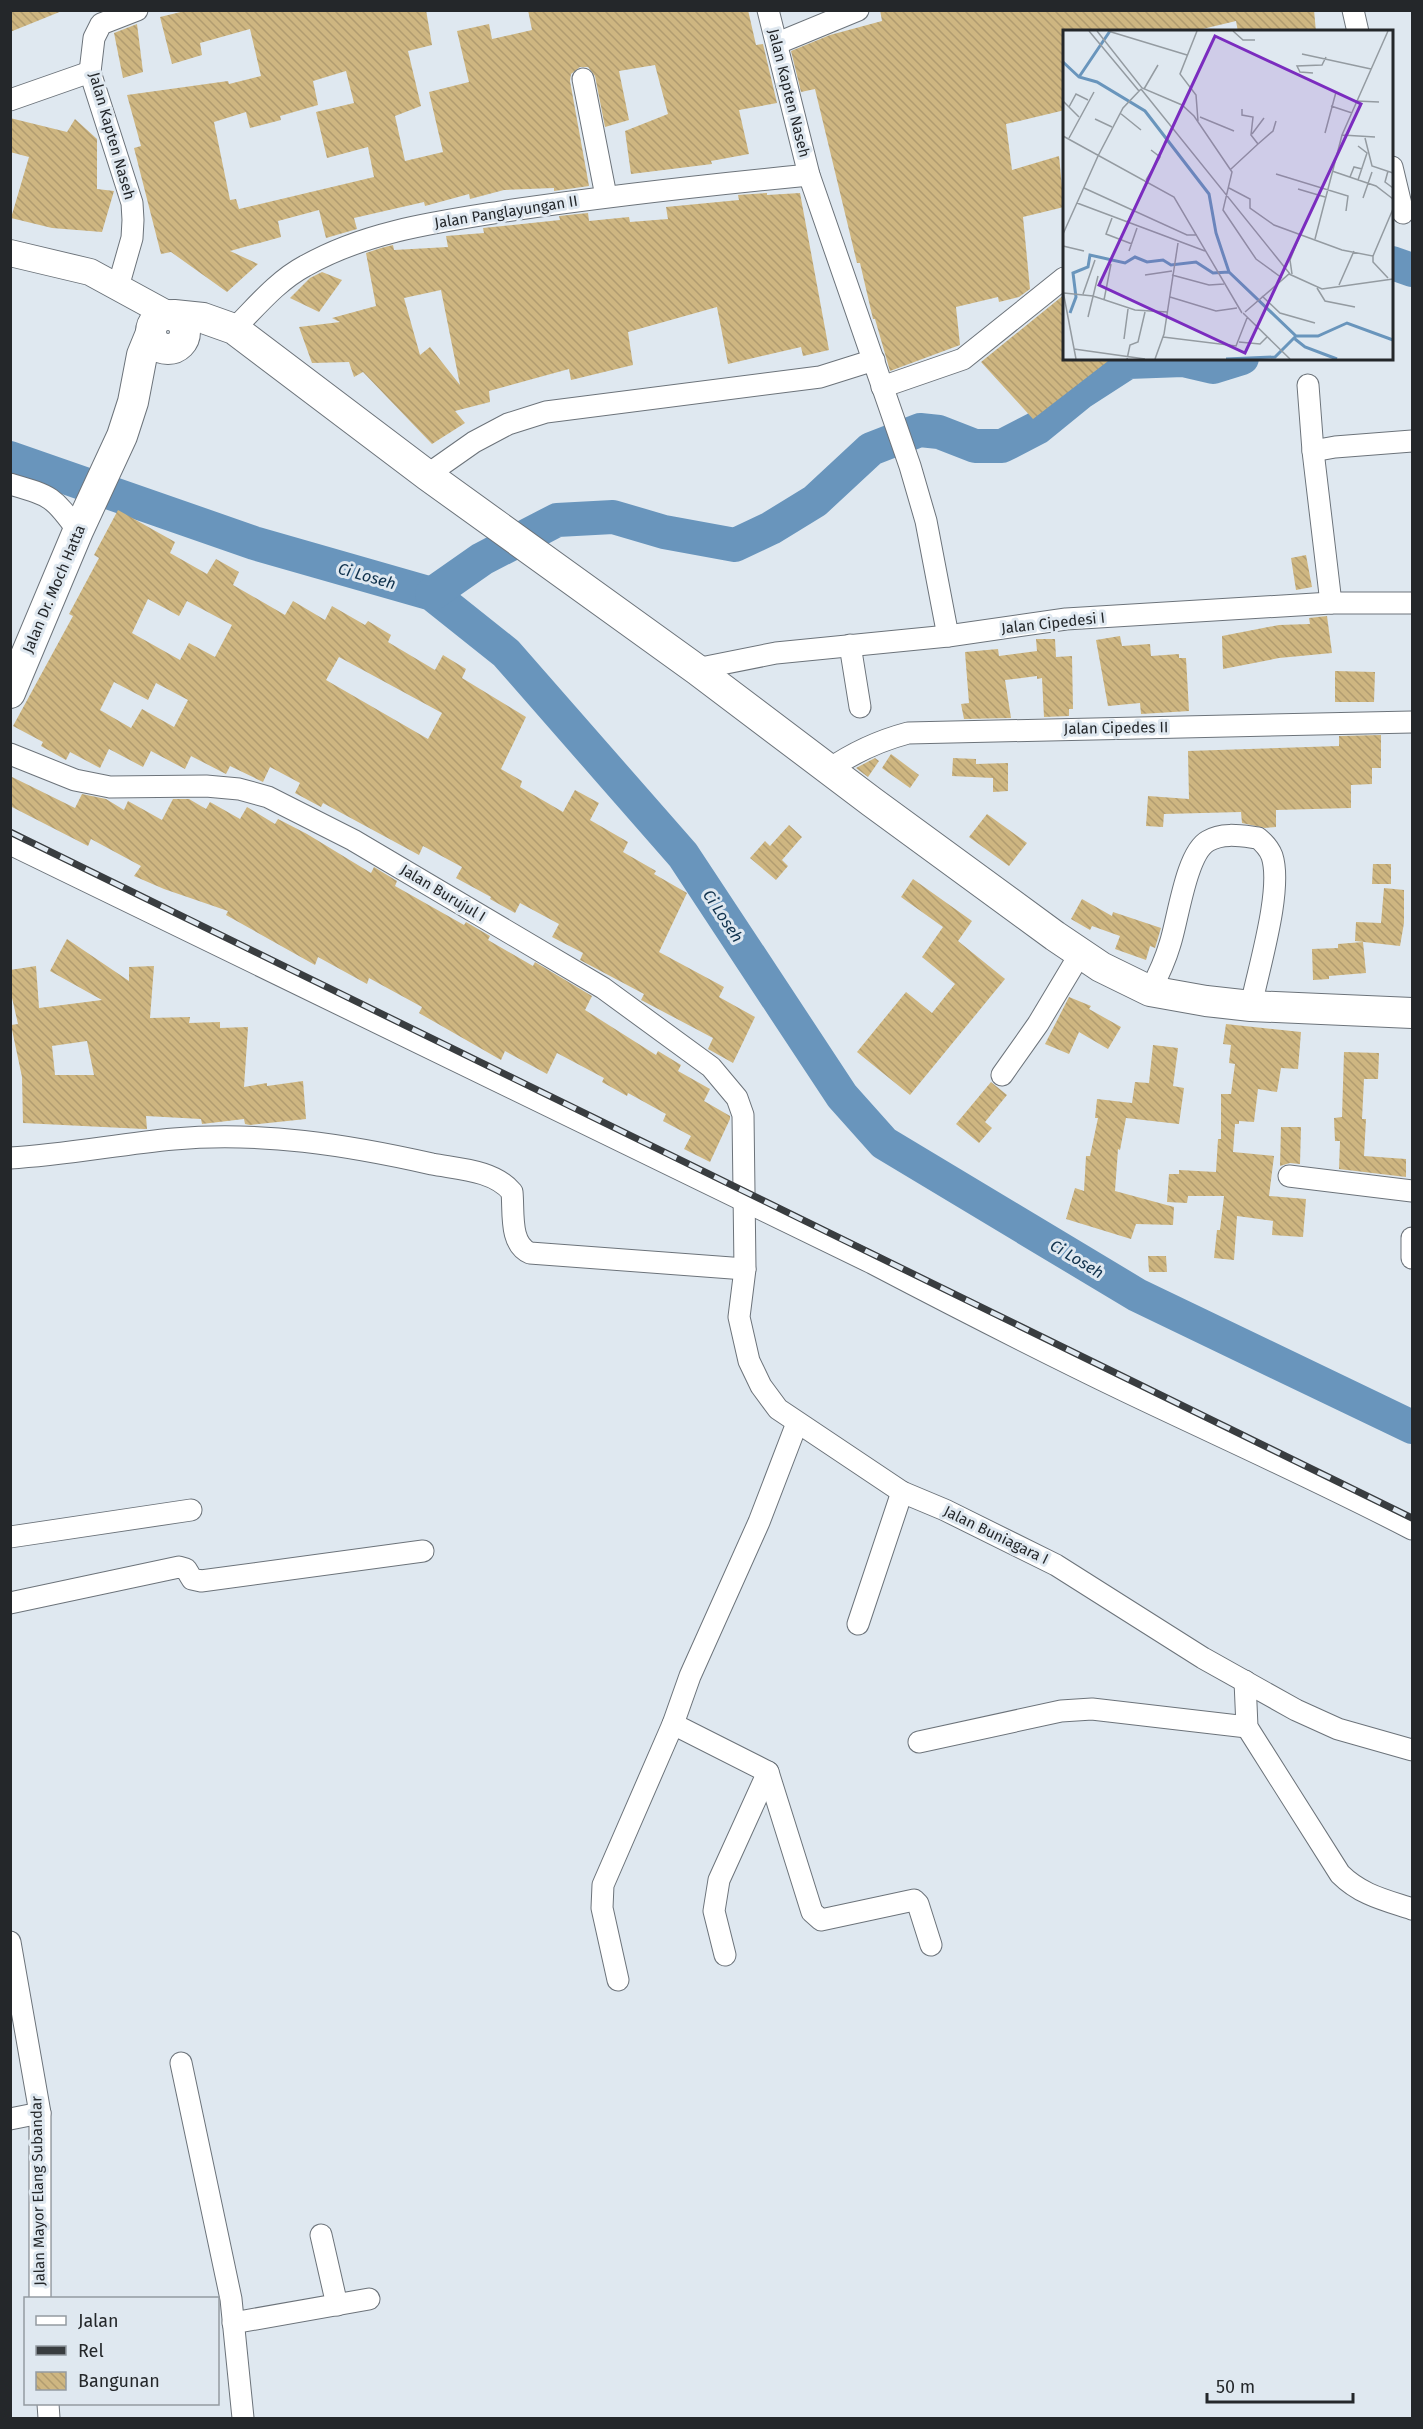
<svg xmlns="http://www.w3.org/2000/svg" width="1423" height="2429" font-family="'Fira Sans',sans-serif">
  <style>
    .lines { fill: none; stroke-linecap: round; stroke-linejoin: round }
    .river { stroke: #6995bc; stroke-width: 34 }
    .building { fill: url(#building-back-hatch); fill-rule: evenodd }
    .minor-casing { stroke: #6c737a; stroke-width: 23 }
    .major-casing { stroke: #6c737a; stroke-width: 28 }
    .highway-casing { stroke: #6c737a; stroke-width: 32 }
    .minor { stroke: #fff; stroke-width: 21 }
    .major { stroke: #fff; stroke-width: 26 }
    .highway { stroke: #fff; stroke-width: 30 }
    .rail-casing { stroke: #393d40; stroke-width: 7 }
    .rail { stroke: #dfe8f0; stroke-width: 4.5; stroke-dasharray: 14; stroke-linecap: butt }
    .labels { text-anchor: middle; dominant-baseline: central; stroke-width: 6; stroke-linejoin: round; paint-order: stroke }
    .street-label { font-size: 15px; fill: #24272a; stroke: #dfe8f0 }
    .water-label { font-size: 16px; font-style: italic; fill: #0f314c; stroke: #dfe8f0 }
    .inset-river { fill: none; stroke: #6995bc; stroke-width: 3 }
    .inset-road { fill: none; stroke: #949ba1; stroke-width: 1.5 }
    .view { fill: #7b2cbf; fill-opacity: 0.15; stroke: #7b2cbf; stroke-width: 3 }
    .inset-edge { fill: none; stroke: #24272a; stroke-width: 3 }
  </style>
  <defs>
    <pattern id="building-back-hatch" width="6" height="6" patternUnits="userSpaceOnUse" patternTransform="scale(1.5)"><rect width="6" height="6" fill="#ceb681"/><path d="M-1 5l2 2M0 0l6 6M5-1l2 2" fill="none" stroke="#b19c70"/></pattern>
  </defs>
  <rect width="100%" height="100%" fill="#dfe8f0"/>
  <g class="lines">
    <g class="river">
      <polyline points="1392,263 1412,270"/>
      <polyline points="10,458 254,543 432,594 506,653 683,855 842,1096 884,1143 1137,1295 1412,1427"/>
      <polyline points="432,594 482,559 557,520 613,517 664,532 735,545 771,528 815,501 871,449 920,430 939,432 975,446 1002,446 1037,428 1080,393 1128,362 1183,360 1213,367 1242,358"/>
    </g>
  </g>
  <g class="building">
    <polygon points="10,10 62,10 62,11 10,32"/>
    <path d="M189,10H426L432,45L408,51L421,106L395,116L405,161L443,152L429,92L469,82L457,31L489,24L492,39L532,30L528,10H748L756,45L763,44L777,103L739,110L749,154L711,161L712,164L631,174L625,131L668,114L655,65L619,71L629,120L605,127L595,76L588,67H580L571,74L570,81L589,186L554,191V188L504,190L470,199L469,194L425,206L424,202L354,218L357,229L326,238L319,210L278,221L281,237L230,251L258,264L227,292L171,252L161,254L134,148L141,146L127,95L228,81L229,84L261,76L250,29L200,43L202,55L172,64L160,17ZM346,71L354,103L316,112L327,158L368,147L374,177L239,209L236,199L230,200L214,122L246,112L250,128L281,120L280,116L318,105L313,81Z"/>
    <polygon points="880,10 1314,10 1316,32 1238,32 1236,21 1190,32 1065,32 1065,110 1006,124 1012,170 1059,156 1064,207 1023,217 1030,289 1019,297 999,302 998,297 956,307 960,345 890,371 875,319 873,319 860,263 857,263 815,89 801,92 791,51 830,35 882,21"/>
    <polygon points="137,24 143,72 123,78 114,33"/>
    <polygon points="10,118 67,132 75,119 97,139 97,189 114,191 102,232 52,228 11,218 29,157 10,152"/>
    <path d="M767,193V195L800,193L829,350L803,356L801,347L728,364L717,307L628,332L633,365L571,380L569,369L489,391L490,402L455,411L465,423L432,444L363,372L354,377L349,362L312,363L299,327L340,322L332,318L376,306L366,253L381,248L393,245L394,250L448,247L446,236L484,233L483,228L560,220L559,216L588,213L589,221L629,217L630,222L668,219L666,207L739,200L738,195ZM441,290L460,385L430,347L420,355L404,298Z"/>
    <polygon points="322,272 342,280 319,312 290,298 310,278"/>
    <polygon points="1065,294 1065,358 1112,358 1033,419 981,362"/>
    <path d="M118,510L175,542L170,553L207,574L216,559L239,572L233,585L285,615L293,601L325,620L332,606L365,625L368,621L391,635L388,642L435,670L443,655L466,669L462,678L526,717L501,769L522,781L520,787L563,812L575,790L599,803L590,820L628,842L623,852L656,871L654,874L687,893L659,952L724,987L719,997L755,1017L733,1063L708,1049L713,1038L643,1001L641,1000L644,994L580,960L583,953L552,937L559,924L520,903L515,913L490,899L491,897L456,878L462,867L423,846L419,855L323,803L321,807L295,793L300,783L270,767L263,782L230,766L226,774L191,756L185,769L151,751L143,767L109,749L100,768L70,752L66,760L41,746L43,742L13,726L73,616L69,614L99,558L94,555ZM148,599L179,616L187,601L232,625L215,657L189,643L180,660L132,633ZM339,657L442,713L428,739L326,680ZM114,682L148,700L156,683L188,700L174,727L142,709L131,728L100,710Z"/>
    <polygon points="1306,555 1312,587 1296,590 1291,558"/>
    <polygon points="1327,616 1332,653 1279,658 1223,669 1222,636 1279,625 1310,624 1309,618"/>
    <polygon points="1120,636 1122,646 1150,644 1151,656 1179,654 1179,658 1186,658 1189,711 1141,714 1140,703 1108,706 1096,640"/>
    <polygon points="1036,639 1055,639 1056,657 1072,656 1073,709 1069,709 1069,716 1044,717 1042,678 1037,679 1037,676 1005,680 1011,718 964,719 961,704 969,703 965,652 998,649 999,656 1037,651"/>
    <polygon points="1335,671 1375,672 1374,702 1335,702"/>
    <polygon points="1381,735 1381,768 1372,768 1372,784 1351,785 1351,808 1276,810 1276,827 1265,828 1242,823 1241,812 1164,814 1163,827 1146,826 1148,796 1189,799 1188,751 1339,746 1339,736"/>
    <polygon points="891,754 919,775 910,788 882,768"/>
    <polygon points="875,758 879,761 868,777 856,768"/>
    <polygon points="953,758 976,759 976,764 1008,763 1008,791 993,792 993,778 952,776"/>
    <polygon points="10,776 75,808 82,794 106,799 124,810 128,801 162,820 173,799 189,799 206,809 210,802 240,819 247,807 275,824 278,819 307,834 371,873 374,867 397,881 395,886 464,925 466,922 490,936 488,940 533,966 535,962 592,996 585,1010 656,1055 658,1051 681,1065 678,1071 710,1089 704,1101 730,1116 730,1119 710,1162 684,1149 691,1136 663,1121 666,1114 628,1093 627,1096 602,1082 604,1078 557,1053 547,1074 505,1051 501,1060 419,1013 422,1007 369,978 367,984 318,957 315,965 226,915 228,911 164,889 134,876 141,866 91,839 88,846 10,806"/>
    <polygon points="987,814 1027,843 1009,866 969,837"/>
    <polygon points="789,825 802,837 782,860 788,866 776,880 750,858 765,841 770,846"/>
    <polygon points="1373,864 1391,864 1391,884 1372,884"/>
    <polygon points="913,879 972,921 958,941 1005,979 910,1095 857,1052 906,992 932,1013 955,984 922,957 943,927 901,897"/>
    <polygon points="1384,888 1404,890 1404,923 1400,946 1355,941 1356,922 1381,923"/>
    <polygon points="1082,899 1112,916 1113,912 1161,928 1155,948 1150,946 1146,960 1115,949 1120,936 1092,926 1090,930 1071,919"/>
    <path d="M67,939L129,981V967L154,966L150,1018L190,1017L189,1023L220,1022V1028L248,1027L244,1087L267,1083V1086L303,1081L306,1119L250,1125L245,1124L244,1119L202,1124L201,1119L146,1116L147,1129H144L23,1123L22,1077L11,1025L18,1024L10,989V970L36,966L39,1008L102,1000L50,971ZM87,1041L94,1075H55L52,1046Z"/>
    <polygon points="1363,942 1366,973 1329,976 1329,979 1313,980 1312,949 1338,948 1338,944"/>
    <polygon points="1069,997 1091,1006 1089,1009 1121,1027 1108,1049 1079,1032 1069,1054 1045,1044"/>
    <polygon points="1226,1024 1301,1032 1298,1069 1281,1068 1277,1092 1258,1089 1254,1122 1239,1121 1239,1124 1235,1124 1233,1152 1274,1156 1269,1196 1306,1199 1303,1237 1272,1235 1273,1221 1237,1216 1234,1260 1214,1258 1217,1230 1220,1230 1224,1196 1188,1196 1187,1203 1167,1202 1169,1174 1179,1174 1179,1170 1216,1172 1218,1139 1221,1139 1221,1094 1231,1094 1235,1064 1229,1063 1231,1045 1223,1044"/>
    <polygon points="1153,1045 1178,1048 1173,1086 1184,1088 1179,1124 1126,1118 1120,1150 1118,1149 1115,1191 1174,1207 1173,1225 1136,1224 1131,1239 1066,1219 1075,1188 1084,1191 1086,1156 1090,1156 1098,1118 1095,1118 1097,1099 1132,1103 1135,1082 1149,1083"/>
    <polygon points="1344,1052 1379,1053 1378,1079 1364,1079 1362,1119 1366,1119 1364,1156 1406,1159 1406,1177 1339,1169 1340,1141 1335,1141 1334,1118 1342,1117"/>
    <polygon points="991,1082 1007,1095 985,1122 992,1128 979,1143 956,1124"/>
    <polygon points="1281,1127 1301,1127 1300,1164 1290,1163 1280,1166"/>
    <polygon points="1148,1256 1166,1256 1167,1272 1149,1272"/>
  </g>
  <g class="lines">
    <defs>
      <g id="minor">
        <polyline points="768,10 809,175 910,466 926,521 948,636"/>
        <polyline points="1353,10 1358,32"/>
        <polyline points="778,43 858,10"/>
        <polyline points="583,79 606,196"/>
        <polyline points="10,100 90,72"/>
        <polyline points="1392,167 1403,213"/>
        <polyline points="118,287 132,238 133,220 132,203 90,72 94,38 101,24 137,10"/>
        <path d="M234,329C256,307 277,281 305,266C367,231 437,222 506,211C607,196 707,185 809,175"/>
        <polyline points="1308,385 1313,451 1331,603"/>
        <polyline points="882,387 963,359 1064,278"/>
        <polyline points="1313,451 1335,447 1412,441"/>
        <polyline points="427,475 474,442 508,424 546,412 820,377 874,360"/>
        <path d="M10,484C51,496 53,496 78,531"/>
        <polyline points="850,645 860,707"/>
        <polyline points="696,669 776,653 948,636 1066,619 1331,603 1412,603"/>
        <polyline points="10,754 75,780 110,787 206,786 239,789 268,797 353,840 603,988 711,1067 737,1098 743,1115 745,1269 739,1317 749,1361 761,1386 778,1409 902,1492 945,1510 1056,1565 1203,1658 1296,1710 1338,1729 1412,1750"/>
        <path d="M828,770C854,752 878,741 908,733L1412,722"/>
        <path d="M10,844L872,1263C956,1307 1040,1350 1125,1391C1221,1437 1318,1480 1412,1529"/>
        <path d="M1150,991C1158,976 1165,961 1170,944C1178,920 1186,853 1208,841C1223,832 1242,836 1258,838C1264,843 1269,848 1272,856C1283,890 1258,970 1251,1006"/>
        <polyline points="1002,1075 1038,1024 1080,954"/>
        <path d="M10,1158C65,1155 119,1144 174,1139C260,1131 348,1145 432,1164C458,1169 494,1170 512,1192C514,1212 509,1244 530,1253L745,1269"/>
        <polyline points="1289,1176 1412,1191"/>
        <polyline points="1412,1238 1412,1258"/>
        <polyline points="797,1423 759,1522 690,1676 673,1724 768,1772 812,1912 821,1920 914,1900 918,1904 931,1945"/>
        <polyline points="10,1537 191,1510"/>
        <polyline points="10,1603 179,1567 186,1569 192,1579 201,1581 423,1551"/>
        <polyline points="858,1624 902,1492"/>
        <path d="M1245,1681L1247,1727L1340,1874C1361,1895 1385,1900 1412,1909"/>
        <polyline points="919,1742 1061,1711 1092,1709 1247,1727"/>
        <polyline points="10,1942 40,2113 40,2298"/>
        <polyline points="725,1955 714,1911 719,1880 768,1772"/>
        <polyline points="618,1980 602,1908 603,1885 673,1724"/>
        <polyline points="181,2063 231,2299 243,2418"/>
        <polyline points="10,2119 40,2113"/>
        <polyline points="321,2235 337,2305"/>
        <polyline points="233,2323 369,2299"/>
        <polyline points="48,2404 49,2418"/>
      </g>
      <polyline id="major" points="10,253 90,272 167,314"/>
      <g id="highway">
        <circle cx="168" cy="332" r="17"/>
        <polyline points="174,315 203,318 234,329 427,475 696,669 872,802 1055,936 1101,967 1150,991 1206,1001 1251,1006 1412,1013"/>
        <polyline points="10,693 78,531 122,436 133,402 142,355 151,333"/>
      </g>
    </defs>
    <use href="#minor" class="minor-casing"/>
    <use href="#major" class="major-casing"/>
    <use href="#highway" class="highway-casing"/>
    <use href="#minor" class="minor"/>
    <use href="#major" class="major"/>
    <use href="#highway" class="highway"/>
    <defs>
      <polyline id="rail" points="10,832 1412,1518"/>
    </defs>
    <use href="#rail" class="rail-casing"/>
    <use href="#rail" class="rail"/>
  </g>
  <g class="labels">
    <g class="street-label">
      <text transform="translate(789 93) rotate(76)">Jalan Kapten Naseh</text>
      <text transform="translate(112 136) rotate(74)">Jalan Kapten Naseh</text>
      <text transform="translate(506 212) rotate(-9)">Jalan Panglayungan II</text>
      <text transform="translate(54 589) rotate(-67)">Jalan Dr. Moch Hatta</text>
      <text transform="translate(1053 623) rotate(-6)">Jalan Cipedesi I</text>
      <text transform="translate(1116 728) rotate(-1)">Jalan Cipedes II</text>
      <text transform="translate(443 893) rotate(31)">Jalan Burujul I</text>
      <text transform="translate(996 1535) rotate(26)">Jalan Buniagara I</text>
      <text transform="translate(38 2191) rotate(-91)">Jalan Mayor Elang Subandar</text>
    </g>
    <g class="water-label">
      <text transform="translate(367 576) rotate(16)">Ci Loseh</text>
      <text transform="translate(723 916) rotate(57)">Ci Loseh</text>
      <text transform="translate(1077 1259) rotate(31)">Ci Loseh</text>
    </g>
  </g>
  <g transform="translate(1063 30)">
    <rect width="330" height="330" fill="#dfe8f0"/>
    <path class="inset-river" d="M0,32L16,47L34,52L82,81L146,164L153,203L166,242L233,306H255L284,293L330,310M16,47L47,1M7,283L13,267L10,243L25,237L27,225L62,233L72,227L84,232L100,230L108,235L133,232L150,243L166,242M232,309L242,317L274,329M163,329L212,327L233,306"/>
    <path class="inset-road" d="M26,1L76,61M34,1L79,58L119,75L131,86L169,142L160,180L193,229L219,248M45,1L124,25M134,1L117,44L133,65L135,91M170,1L180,10H192M239,24L308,39M250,43L237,42L234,36L259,35L263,27M78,59L227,244M81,59L95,35M0,71L16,87M293,71L316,72M268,76L289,83M6,77L13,64L25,70M57,83L78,100M137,87L171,101M32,89L49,97M262,103L273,62M189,104L201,88M279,105L312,107M0,106L111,167L179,283M6,108L31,62M302,108L309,136L330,143M195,114L210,101L213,91M295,116L304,123L295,150M35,126L60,78L78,59M168,139L195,114L188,105L190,87L179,85V79M269,141L313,156L330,169M325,141L322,152L330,158M213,144L285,166L283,181M287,147L291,137L299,139M83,150L97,127L88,120M21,158L124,205H134M166,158L187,169V178L211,195L279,220L310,226V232L325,248M235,159L262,167M300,168L309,142M14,173L142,221M49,188L43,204L69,214M64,193L84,153M0,204L35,126M252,209L279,105L325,1M0,216L21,221M66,221L74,198M310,226L330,179M229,244L227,230L237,205M82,245L109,241M109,245L146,255L161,254M276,255L291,221M254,258L262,271L292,277M0,261L13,329M1,263L30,266L72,280L104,282M20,264L32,230M199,266L217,283L252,293M107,267L153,281L174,278M41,270L48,234M182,282L226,244L259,259L330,249M180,283L227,329M25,287L35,246M100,307L173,316L184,288M61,309L65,279M176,312L197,314L204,307M11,319L82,329M64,329L67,315L75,312L82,282M92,329L101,304L115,213"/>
    <path class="view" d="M152,6L298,74L182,323L36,255Z"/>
    <rect width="330" height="330" class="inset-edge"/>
  </g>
  <rect width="1423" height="2429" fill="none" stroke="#24272a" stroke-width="24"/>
  <rect x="24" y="2297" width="195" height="108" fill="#dfe8f0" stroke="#949ba1" stroke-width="1.5"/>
  <rect x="36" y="2316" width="30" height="9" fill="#ffffff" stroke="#949ba1" stroke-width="1.5"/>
  <text x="78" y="2327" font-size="18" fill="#24272a">Jalan</text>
  <rect x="36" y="2346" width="30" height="9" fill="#393d40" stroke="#949ba1" stroke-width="1.5"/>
  <text x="78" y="2357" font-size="18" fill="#24272a">Rel</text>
  <rect x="36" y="2372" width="30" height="18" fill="url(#building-back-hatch)" stroke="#949ba1" stroke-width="1.5"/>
  <text x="78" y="2387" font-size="18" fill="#24272a">Bangunan</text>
  <path d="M1207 2393v9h146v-9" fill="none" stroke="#24272a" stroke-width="3"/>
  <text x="1216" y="2393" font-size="18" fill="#24272a" stroke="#dfe8f0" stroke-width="4.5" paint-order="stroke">50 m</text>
</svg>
